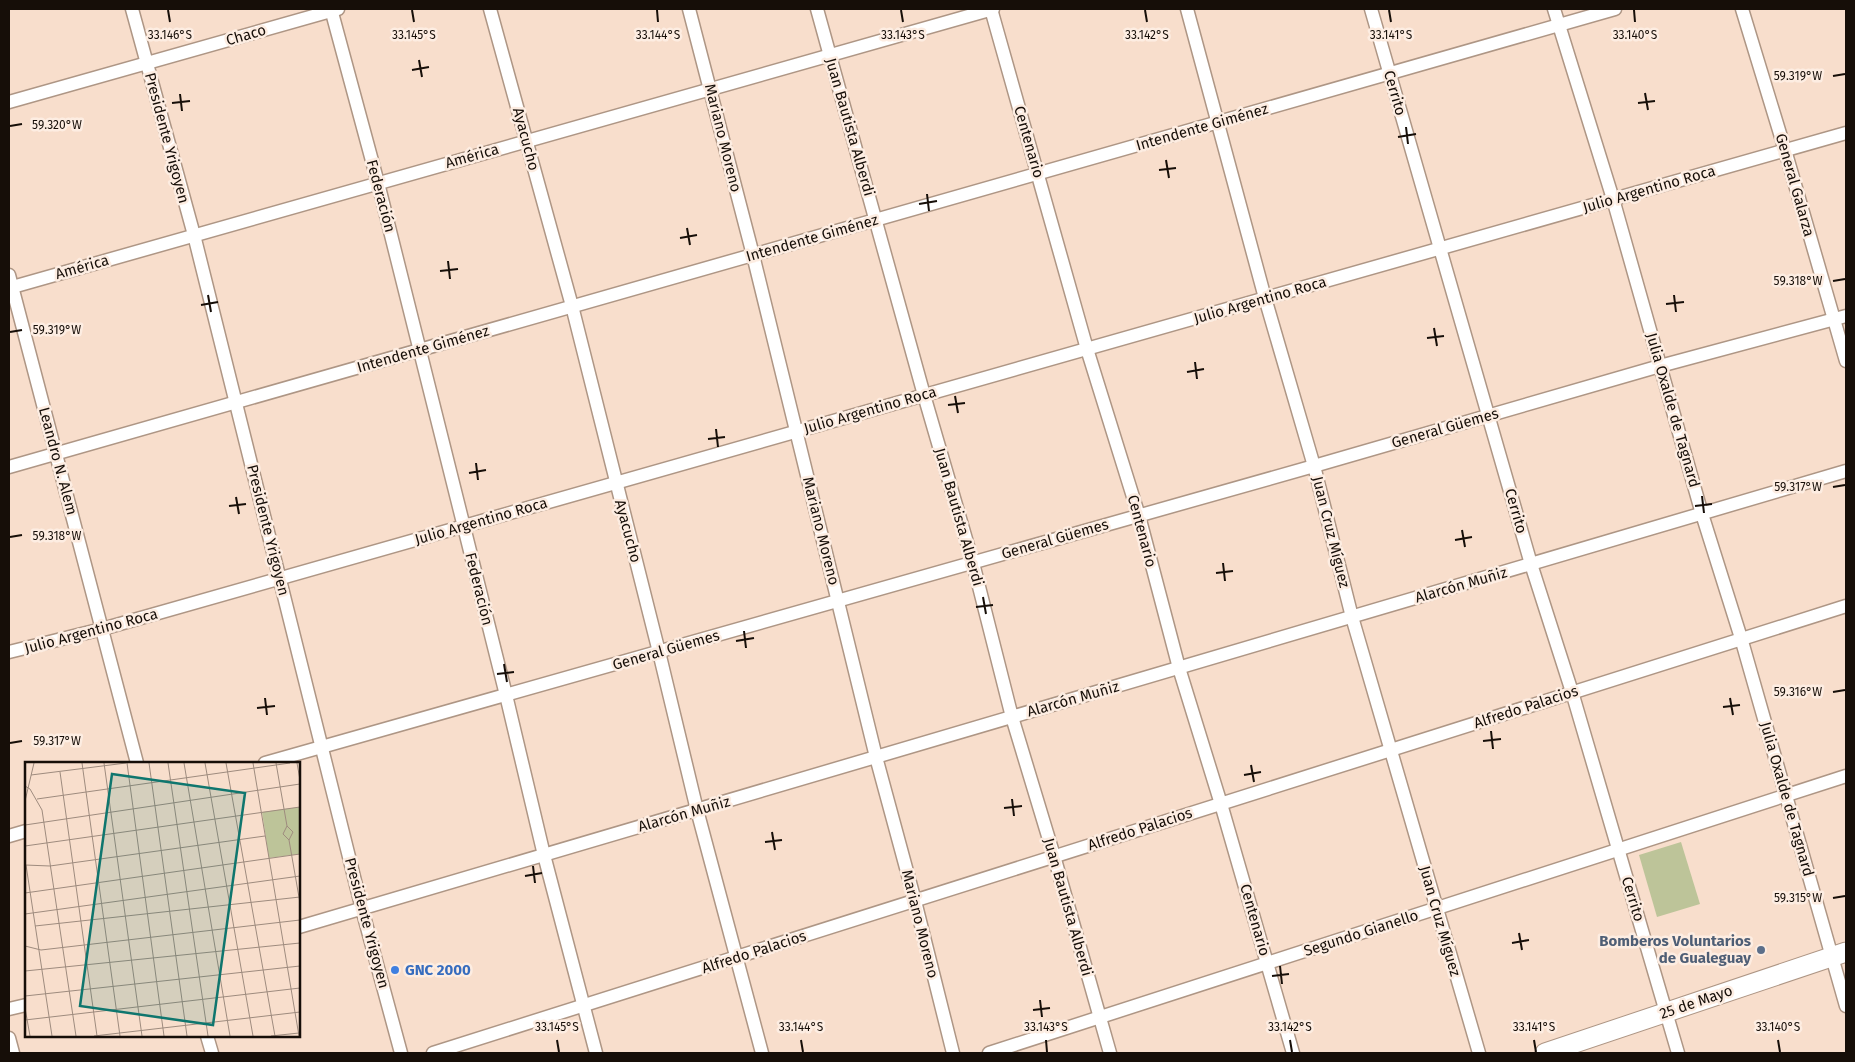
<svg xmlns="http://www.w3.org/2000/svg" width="1855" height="1062" font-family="'Fira Sans',sans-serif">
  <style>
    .green { fill: #bdc499 }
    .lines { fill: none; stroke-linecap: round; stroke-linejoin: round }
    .street-casing { stroke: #ae9685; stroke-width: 15 }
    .secondary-casing { stroke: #ae9685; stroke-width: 21 }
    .street { stroke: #fff; stroke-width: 12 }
    .secondary { stroke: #fff; stroke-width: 19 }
    .ticks { fill: none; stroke: #160e08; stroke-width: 2 }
    .service-dot { fill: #5c6f8a; stroke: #fdede2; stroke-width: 2 }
    .shop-dot { fill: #3f7fe0; stroke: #fdede2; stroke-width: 2 }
    .labels { text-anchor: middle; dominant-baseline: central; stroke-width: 5; stroke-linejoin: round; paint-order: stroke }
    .street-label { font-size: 15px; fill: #160e08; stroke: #fdede2 }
    .service-label { font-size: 15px; font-weight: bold; fill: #4e5e75; stroke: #fdede2; text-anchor: end }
    .shop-label { font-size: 15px; font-weight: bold; fill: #366cbe; stroke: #fdede2; text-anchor: start }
    .inset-road { fill: none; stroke: #9e8b7e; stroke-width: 1 }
    .view { fill: #0f766e; fill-opacity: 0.15; stroke: #0f766e; stroke-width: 2.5 }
    .inset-edge { fill: none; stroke: #160e08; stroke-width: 2.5 }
    .ticks-label { font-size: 12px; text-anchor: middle; fill: #160e08; stroke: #fdede2; stroke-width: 5; stroke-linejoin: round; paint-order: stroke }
  </style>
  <rect width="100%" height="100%" fill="#f8decc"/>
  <polygon class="green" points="1681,842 1700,904 1657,917 1639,855"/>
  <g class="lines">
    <defs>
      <g id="street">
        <polyline points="132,9 194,235 362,909 401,1053"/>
        <polyline points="331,9 378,183 506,695 544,855 596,1053"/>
        <polyline points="490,9 572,306 659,652 697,810 762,1053"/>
        <polyline points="689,9 753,255 876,757 915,901 953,1053"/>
        <polyline points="817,9 924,395 973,563 1012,717 1054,856 1110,1053"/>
        <polyline points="991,9 1087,349 1139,516 1179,668 1221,804 1293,1053"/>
        <polyline points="1187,9 1265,298 1314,466 1352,617 1479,1053"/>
        <polyline points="1371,9 1531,564 1572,692 1678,1053"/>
        <polyline points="1554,9 1613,199 1702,514 1741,638 1846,1006"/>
        <polyline points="1742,9 1785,150 1846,361"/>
        <polyline points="9,102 338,9"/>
        <polyline points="9,275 137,763"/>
        <polyline points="9,288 993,9"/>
        <polyline points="9,467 1615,9"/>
        <polyline points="9,652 102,629 1846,133"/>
        <polyline points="265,763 1314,466 1660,366 1846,316"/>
        <polyline points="9,836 26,831"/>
        <polyline points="299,927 1846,471"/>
        <polyline points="9,1009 26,1005"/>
        <polyline points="207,1036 212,1053"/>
        <polyline points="9,1038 13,1053"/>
        <polyline points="433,1053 1846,606"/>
        <polyline points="989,1053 1846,776"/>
      </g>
      <polyline id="secondary" points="1545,1053 1846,952"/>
    </defs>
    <use href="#street" class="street-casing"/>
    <use href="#secondary" class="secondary-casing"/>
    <use href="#street" class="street"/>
    <use href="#secondary" class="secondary"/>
  </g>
  <path class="ticks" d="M168,10L170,22M412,10L414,22M657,10L658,22M901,10L903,22M1145,10L1147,22M1389,10L1391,22M1634,10L1635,22M419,60L422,77M412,70L429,67M1833,76L1845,74M1645,93L1648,110M180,94L182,111M172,103L190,101M1638,103L1655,101M10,126L22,124M1406,127L1408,144M1398,137L1416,134M1166,160L1169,178M1159,170L1176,168M927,194L929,211M919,204L937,201M687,228L690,245M680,238L697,235M448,261L450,279M440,271L458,269M1833,281L1845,279M208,295L211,312M1674,295L1676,312M1666,304L1684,302M201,305L218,302M1434,328L1437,346M10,332L22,330M1427,338L1444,336M1195,362L1197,379M1187,372L1204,369M955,396L958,413M948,405L965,403M716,429L718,447M708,439L725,437M476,463L478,480M469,473L486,470M1833,487L1845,485M1702,496L1704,513M236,497L239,514M229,506L246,504M1695,506L1712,504M1462,530L1465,547M10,537L22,535M1455,540L1472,537M1223,563L1225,581M1216,573L1233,571M983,597L986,614M976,607L993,605M744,631L746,648M736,641L754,638M504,664L507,682M497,674L514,672M1833,692L1845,690M265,698L267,715M1730,698L1733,715M1723,707L1740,705M257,708L275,706M1491,731L1493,749M1483,741L1501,739M10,743L22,741M1251,765L1254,782M1244,775L1261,772M1012,799L1014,816M1004,808L1022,806M772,832L775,850M765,842L782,840M533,866L535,883M525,876L542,873M1833,898L1845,896M1519,933L1522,950M1512,943L1529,940M1280,966L1282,984M1272,976L1289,974M1040,1000L1042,1017M1033,1010L1050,1008M557,1040L559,1052M801,1040L803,1052M1046,1040L1047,1052M1290,1040L1292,1052M1534,1040L1536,1052M1778,1040L1780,1052"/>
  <circle class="service-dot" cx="1761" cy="950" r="5"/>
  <circle class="shop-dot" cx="395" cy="970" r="5"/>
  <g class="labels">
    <g class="street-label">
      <text transform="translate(246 35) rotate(-16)">Chaco</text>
      <text transform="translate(1395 93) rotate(74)">Cerrito</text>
      <text transform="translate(850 127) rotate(74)">Juan Bautista Alberdi</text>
      <text transform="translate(1202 127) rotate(-16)">Intendente Giménez</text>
      <text transform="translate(167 138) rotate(75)">Presidente Yrigoyen</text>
      <text transform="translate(723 138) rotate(76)">Mariano Moreno</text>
      <text transform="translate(526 139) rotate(75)">Ayacucho</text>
      <text transform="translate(1029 142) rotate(74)">Centenario</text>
      <text transform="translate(472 156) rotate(-16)">América</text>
      <text transform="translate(1795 185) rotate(74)">General Galarza</text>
      <text transform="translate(1649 189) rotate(-16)">Julio Argentino Roca</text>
      <text transform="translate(381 196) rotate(75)">Federación</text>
      <text transform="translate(812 238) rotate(-16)">Intendente Giménez</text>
      <text transform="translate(82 267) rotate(-16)">América</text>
      <text transform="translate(1260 300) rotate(-16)">Julio Argentino Roca</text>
      <text transform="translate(423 349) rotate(-16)">Intendente Giménez</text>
      <text transform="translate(870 410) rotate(-16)">Julio Argentino Roca</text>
      <text transform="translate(1673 410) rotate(74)">Julia Oxalde de Tagnard</text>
      <text transform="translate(1445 428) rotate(-16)">General Güemes</text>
      <text transform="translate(58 461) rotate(75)">Leandro N. Alem</text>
      <text transform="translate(1516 511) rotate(74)">Cerrito</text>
      <text transform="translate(959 517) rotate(74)">Juan Bautista Alberdi</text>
      <text transform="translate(481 521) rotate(-16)">Julio Argentino Roca</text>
      <text transform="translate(268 530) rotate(76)">Presidente Yrigoyen</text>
      <text transform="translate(628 531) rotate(75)">Ayacucho</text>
      <text transform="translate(821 531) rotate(76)">Mariano Moreno</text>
      <text transform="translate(1142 531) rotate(75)">Centenario</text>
      <text transform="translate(1331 532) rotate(76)">Juan Cruz Míguez</text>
      <text transform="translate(1055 539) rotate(-16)">General Güemes</text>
      <text transform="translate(1461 585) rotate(-16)">Alarcón Muñiz</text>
      <text transform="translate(479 589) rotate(76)">Federación</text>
      <text transform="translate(91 631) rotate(-15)">Julio Argentino Roca</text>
      <text transform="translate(666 650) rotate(-16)">General Güemes</text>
      <text transform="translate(1073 699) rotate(-16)">Alarcón Muñiz</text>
      <text transform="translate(1526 707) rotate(-18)">Alfredo Palacios</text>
      <text transform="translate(1787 799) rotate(74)">Julia Oxalde de Tagnard</text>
      <text transform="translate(684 814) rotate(-16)">Alarcón Muñiz</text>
      <text transform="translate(1140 829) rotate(-18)">Alfredo Palacios</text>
      <text transform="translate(1633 899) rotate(73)">Cerrito</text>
      <text transform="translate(1068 907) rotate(74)">Juan Bautista Alberdi</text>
      <text transform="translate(1255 920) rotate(74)">Centenario</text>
      <text transform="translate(1440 921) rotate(74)">Juan Cruz Míguez</text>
      <text transform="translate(367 923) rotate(75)">Presidente Yrigoyen</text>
      <text transform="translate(920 924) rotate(76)">Mariano Moreno</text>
      <text transform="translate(1361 933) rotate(-18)">Segundo Gianello</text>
      <text transform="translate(754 952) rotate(-18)">Alfredo Palacios</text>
      <text transform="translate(1696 1002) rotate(-19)">25 de Mayo</text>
    </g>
    <g class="service-label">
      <text x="1751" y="941">Bomberos Voluntarios<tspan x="1751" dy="17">de Gualeguay</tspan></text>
    </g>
    <g class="shop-label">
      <text x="405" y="970">GNC 2000</text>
    </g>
  </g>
  <g transform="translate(25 762)">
    <rect width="275" height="275" fill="#f8decc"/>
    <path d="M275,45V92L244,96L237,50Z" fill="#bdc499"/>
    <path class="inset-road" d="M57,1L95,274M79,1L117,274M102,1L139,274M124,1L162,274M143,1L183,274M159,1L205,274M180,1L228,274M201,1L250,274M228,1L274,274M251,1L262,64L258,72L264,78L275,141M272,1L275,18M35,10L72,274M6,13L101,1M0,24L5,27L17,48L51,274M12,37L265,1M0,39L9,1M0,63L275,22M262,64L268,70L264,78M0,84L275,45M0,103L25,104L240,74M1,103L27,274M0,131L275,92M0,152L275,114M10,164L275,135M0,184L16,188L275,158M0,209L275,181M0,234L275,204M0,246L5,274M0,258L275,226M69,274L275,250M246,274L274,271"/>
    <path class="view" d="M87,12L220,31L188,263L55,244Z"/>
    <rect width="275" height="275" class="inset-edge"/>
  </g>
  <g class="ticks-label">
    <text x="170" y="39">33.146°S</text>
    <text x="414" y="39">33.145°S</text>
    <text x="658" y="39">33.144°S</text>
    <text x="903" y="39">33.143°S</text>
    <text x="1147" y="39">33.142°S</text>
    <text x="1391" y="39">33.141°S</text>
    <text x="1635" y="39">33.140°S</text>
    <text x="1798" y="80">59.319°W</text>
    <text x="57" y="129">59.320°W</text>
    <text x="1798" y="285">59.318°W</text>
    <text x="57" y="334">59.319°W</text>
    <text x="1798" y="491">59.317°W</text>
    <text x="57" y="540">59.318°W</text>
    <text x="1798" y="696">59.316°W</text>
    <text x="57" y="745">59.317°W</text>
    <text x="1798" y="902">59.315°W</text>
    <text x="557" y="1031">33.145°S</text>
    <text x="801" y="1031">33.144°S</text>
    <text x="1046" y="1031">33.143°S</text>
    <text x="1290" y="1031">33.142°S</text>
    <text x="1534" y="1031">33.141°S</text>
    <text x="1778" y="1031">33.140°S</text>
  </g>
  <rect width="1855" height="1062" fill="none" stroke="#160e08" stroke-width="20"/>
</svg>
